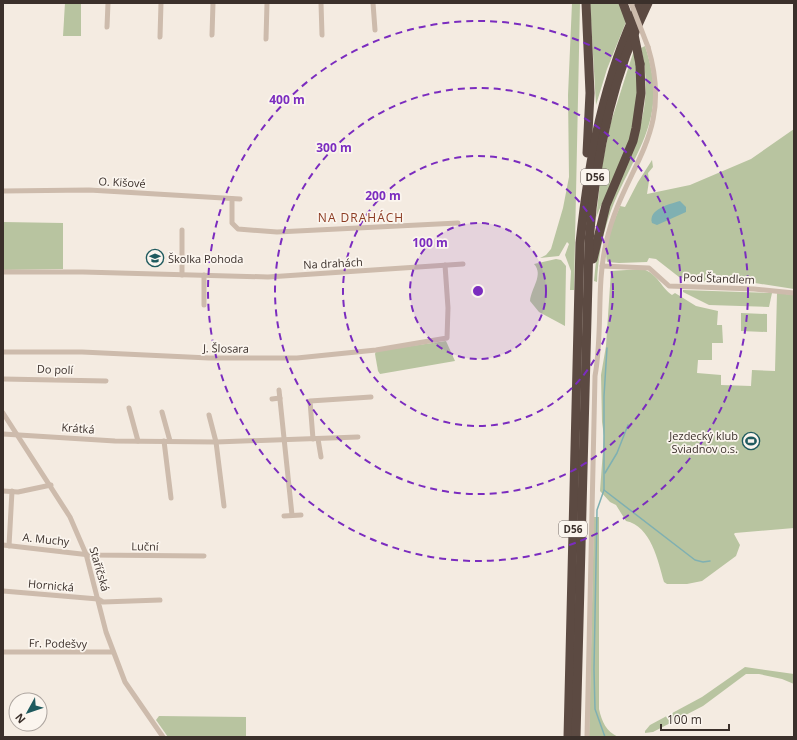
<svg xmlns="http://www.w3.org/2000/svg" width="797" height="740" font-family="'Open Sans',sans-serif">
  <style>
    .green { fill: #b8c4a0 }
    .water { fill: #7fb0b2 }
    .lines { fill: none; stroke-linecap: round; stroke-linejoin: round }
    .stream { stroke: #7fb0b2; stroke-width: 1.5 }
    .minor { stroke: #cdbbac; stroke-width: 5 }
    .motorway { stroke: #5c4a42; stroke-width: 9 }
    .minor-bridge { stroke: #cdbbac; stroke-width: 5 }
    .motorway-bridge { stroke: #5c4a42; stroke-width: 9 }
    .ring { fill: none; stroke: #7b2cbf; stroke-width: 2; stroke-dasharray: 7 5 }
    .labels { text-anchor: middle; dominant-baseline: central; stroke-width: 3.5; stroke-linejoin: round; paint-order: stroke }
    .shield { fill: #fbf5ee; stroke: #756b66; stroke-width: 1 }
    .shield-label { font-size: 10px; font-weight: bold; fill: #3b302b }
    .street-label { font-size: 11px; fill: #3b302b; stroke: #fbf5ee }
    .poi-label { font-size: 11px; fill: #3b302b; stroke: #fbf5ee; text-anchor: start }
    .neighbourhood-label { font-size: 12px; letter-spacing: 1px; fill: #8c3b22; stroke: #fbf5ee }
    .centre { fill: #7b2cbf; stroke: #fbf5ee; stroke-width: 2 }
    .ring-label { font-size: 12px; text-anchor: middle; font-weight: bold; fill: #7b2cbf; stroke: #fbf5ee; stroke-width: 3.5; stroke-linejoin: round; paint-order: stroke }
  </style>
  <rect width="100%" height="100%" fill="#f4ebe1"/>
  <g class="green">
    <polygon points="65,3 81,3 81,36 63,36"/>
    <polygon points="572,3 580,3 574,290 570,290 571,271 565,255 569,244 567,242 559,256 540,258 546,255 551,249 563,208 569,177 568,95"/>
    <polygon points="590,3 619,3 626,22 607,69 596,105"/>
    <path d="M645,46C667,111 643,140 617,196C605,223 598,253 597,282L594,281C596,262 597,244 602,227C614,184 641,144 645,100C647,83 645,64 641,48Z"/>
    <path d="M634,50C640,81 638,113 628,144C621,169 605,193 596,218L602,165L611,122Z"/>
    <path d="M794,129V289L755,283L695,281L679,277L656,259L649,258L647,262L619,263L607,262C603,244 614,222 620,206L625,207L638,182L652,160L653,167L648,173L649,181L647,194L690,185L751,159Z"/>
    <polygon points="3,222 63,223 63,269 3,270"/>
    <path d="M556,259L561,260L566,266L565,326L539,312L530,301C531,288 544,275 534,264Z"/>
    <path d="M642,269C658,273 661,288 672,295L675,293L696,306L718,311L717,325H722L723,343H712V360H698L697,373L721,375V385L751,386L752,370L775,371L777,293L794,295V528L735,533L734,534L740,545L736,556L702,581L687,584H667L664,582C658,561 651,526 626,521L616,505L610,502L600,491L604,436L602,422L601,375L606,346L611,271Z"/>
    <polygon points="683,290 772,293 769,307 709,305 683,292"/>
    <polygon points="741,313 767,314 767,332 741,331"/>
    <polygon points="446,341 455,361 380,374 378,371 375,354 376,351"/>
    <path d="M594,517H599V709C602,722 606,731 618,737H589Z"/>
    <polygon points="745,667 794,674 794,684 782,679 759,674 746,674 703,706 653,732 645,733 645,731 650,725 702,697"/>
    <polygon points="159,716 246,717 246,737 168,737 156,720"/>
  </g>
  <path class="water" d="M680,201L686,207V212L657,225L652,223C648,209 670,204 680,201Z"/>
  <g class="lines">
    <g class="stream">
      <polyline points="605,473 617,453 628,425"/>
      <polyline points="604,490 695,560 703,562 710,561"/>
      <polyline points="605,737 595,709 594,669 597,510 604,490 604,396 607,348"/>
    </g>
    <g class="minor">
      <polyline points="321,3 322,35"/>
      <polyline points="373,3 375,30"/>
      <polyline points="107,27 108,3"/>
      <polyline points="212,35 213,3"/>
      <polyline points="160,37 161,3"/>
      <polyline points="266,39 267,3"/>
      <polyline points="3,191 89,190 240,199"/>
      <polyline points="232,199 232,223 238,229 277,232 458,223"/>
      <polyline points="602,266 649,268 669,286 754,289 794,293"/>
      <polyline points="3,272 83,272 268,277 463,264"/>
      <polyline points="182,275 182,230"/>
      <polyline points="204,305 204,275"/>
      <polyline points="3,352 82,352 209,358 297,358 376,350 447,338 448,308 445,265"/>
      <polyline points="3,379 106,381"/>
      <polyline points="279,390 292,515"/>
      <polyline points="272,399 280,398"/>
      <polyline points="129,408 138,441"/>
      <polyline points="162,412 170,441"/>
      <polyline points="3,413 70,517 86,554 106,632 125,682 163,737"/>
      <polyline points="209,415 216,442 224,506"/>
      <polyline points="3,434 115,441 216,442 358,437"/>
      <polyline points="313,439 310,401 371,397"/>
      <polyline points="318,439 321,457"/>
      <polyline points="164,441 171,498"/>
      <polyline points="3,491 18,492 51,485"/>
      <polyline points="284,516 301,515"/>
      <polyline points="3,545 90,555 204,556"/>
      <polyline points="9,546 12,491"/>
      <polyline points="3,591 98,599 103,602 160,600"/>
      <polyline points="3,652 113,652"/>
      <path d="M587,737L595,376C603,332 596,287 606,243C623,166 675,136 648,47"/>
    </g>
    <g class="motorway">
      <polyline points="586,3 590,93 587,153"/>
      <polyline points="593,259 606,205 633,141 636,128 641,93 640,64"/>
      <path d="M568,737L580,243C589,159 603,80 640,3"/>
      <path d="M576,737L589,242C595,159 611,78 648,3"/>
    </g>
    <polyline class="minor-bridge" points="631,3 648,47"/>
    <polyline class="motorway-bridge" points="623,3 633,30 640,64"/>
  </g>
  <circle cx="478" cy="291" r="68" fill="#7b2cbf" fill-opacity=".12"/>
  <g class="ring">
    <circle cx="478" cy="291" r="68"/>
    <circle cx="478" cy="291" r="135"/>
    <circle cx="478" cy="291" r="203"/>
    <circle cx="478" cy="291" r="270"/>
  </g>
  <defs>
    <symbol id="school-ring" viewBox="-11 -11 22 22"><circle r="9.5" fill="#fbf5ee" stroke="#1f5a5e" stroke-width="1.5"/><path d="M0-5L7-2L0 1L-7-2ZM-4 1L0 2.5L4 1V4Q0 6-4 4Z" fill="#1f5a5e"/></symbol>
    <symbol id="stadium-ring" viewBox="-11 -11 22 22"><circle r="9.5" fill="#fbf5ee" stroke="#1f5a5e" stroke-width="1.5"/><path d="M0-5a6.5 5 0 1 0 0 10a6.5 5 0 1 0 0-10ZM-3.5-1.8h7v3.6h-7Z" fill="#1f5a5e"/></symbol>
  </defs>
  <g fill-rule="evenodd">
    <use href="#school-ring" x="145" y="248" width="20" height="20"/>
    <use href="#stadium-ring" x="741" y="431" width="20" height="20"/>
  </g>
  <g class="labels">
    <g class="shield">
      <rect x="581" y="169" width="28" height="16" rx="3"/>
      <rect x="559" y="521" width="28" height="16" rx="3"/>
    </g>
    <g class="shield-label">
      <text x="595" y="177">D56</text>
      <text x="573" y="529">D56</text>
    </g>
    <g class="street-label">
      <text transform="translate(122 182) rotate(3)">O. Kišové</text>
      <text transform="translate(333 263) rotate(-3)">Na drahách</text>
      <text transform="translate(719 278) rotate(2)">Pod Štandlem</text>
      <text transform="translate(226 348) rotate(1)">J. Šlosara</text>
      <text transform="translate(55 369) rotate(2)">Do polí</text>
      <text transform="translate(78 428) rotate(4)">Krátká</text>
      <text transform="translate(46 539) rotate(6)">A. Muchy</text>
      <text transform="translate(145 546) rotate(1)">Luční</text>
      <text transform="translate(100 569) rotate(74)">Staříčská</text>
      <text transform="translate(51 585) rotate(5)">Hornická</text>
      <text transform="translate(58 643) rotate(1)">Fr. Podešvy</text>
    </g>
    <g class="poi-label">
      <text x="168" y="258">Školka Pohoda</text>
      <text x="738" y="435" text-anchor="end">Jezdecký klub<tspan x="738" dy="13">Sviadnov o.s.</tspan></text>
    </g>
    <g class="neighbourhood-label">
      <text x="361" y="217">NA DRAHÁCH</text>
    </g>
  </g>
  <circle cx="478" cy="291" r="6" class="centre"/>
  <g class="ring-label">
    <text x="287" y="104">400 m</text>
    <text x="334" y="152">300 m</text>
    <text x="383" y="200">200 m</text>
    <text x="430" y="247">100 m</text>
  </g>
  <rect width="797" height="740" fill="none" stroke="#3b302b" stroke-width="8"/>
  <g transform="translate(28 712) rotate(230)"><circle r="19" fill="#fbf5ee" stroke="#aea6a0"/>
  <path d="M0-3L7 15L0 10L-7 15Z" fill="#1f5a5e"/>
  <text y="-6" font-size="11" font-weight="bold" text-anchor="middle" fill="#3b302b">N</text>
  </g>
  <path d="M661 724v6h68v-6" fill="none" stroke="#3b302b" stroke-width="2"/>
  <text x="667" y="724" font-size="12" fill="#3b302b" stroke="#fbf5ee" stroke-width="3" paint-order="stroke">100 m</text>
</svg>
